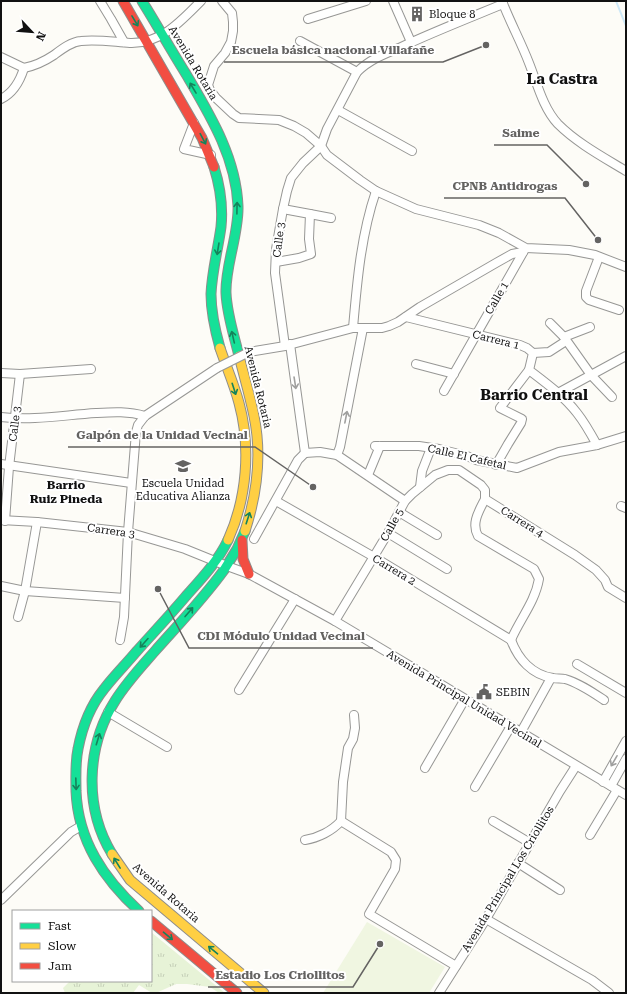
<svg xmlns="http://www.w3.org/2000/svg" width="627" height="994" font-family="'Roboto Serif',serif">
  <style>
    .grass { fill: url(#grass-tufts) }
    .pitch { fill: #f0f6e1 }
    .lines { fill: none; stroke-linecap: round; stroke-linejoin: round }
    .stream { stroke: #cde8f7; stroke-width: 2 }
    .street-casing { stroke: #979795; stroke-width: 10 }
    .fast-casing { stroke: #8e8d8b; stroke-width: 11 }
    .slow-casing { stroke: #8e8d8b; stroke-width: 11 }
    .jam-casing { stroke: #8e8d8b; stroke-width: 11 }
    .street { stroke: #fffffe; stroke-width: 8 }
    .fast { stroke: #16e098; stroke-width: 9 }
    .slow { stroke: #ffcf43; stroke-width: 9 }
    .jam { stroke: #f24e42; stroke-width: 9 }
    .street-bridge-casing { stroke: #979795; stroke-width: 10; stroke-linecap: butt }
    .street-bridge { stroke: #fffffe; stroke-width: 8 }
    .oneway { stroke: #14835b }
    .oneway2 { stroke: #a0a09f }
    .labels { text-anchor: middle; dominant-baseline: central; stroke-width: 4; stroke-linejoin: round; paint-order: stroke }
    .poi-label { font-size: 11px; fill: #111; stroke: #fff; text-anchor: start }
    .street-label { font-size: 11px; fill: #111; stroke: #fff }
    .neighbourhood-label { font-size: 12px; font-weight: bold; fill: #111; stroke: #fff }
    .district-label { font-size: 15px; font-weight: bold; fill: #111; stroke: #fff }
    .leader { fill: none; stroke: #646362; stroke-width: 1.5 }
    .callout-dot { fill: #646362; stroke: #fff; stroke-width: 1.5 }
    .callout-label { font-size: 12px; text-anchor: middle; font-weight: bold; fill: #646362; stroke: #fff; stroke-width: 4; stroke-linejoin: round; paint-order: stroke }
  </style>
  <defs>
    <pattern id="grass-tufts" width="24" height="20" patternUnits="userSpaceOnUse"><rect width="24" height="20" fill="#e7f3d7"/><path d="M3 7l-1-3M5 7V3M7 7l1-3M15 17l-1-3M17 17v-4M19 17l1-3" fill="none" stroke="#c5cfb8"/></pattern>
  </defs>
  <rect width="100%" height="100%" fill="#fdfcf7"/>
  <polygon class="grass" points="151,932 225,993 219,993 210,987 187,984 176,984 156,993 152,993 139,985 133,993 65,993 63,988 70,981 151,981"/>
  <polygon class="pitch" points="367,922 445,967 429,993 323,993"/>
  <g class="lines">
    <polyline class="stream" points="616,1 626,26"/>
    <defs>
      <g id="street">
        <polyline points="100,1 111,19 124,42"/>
        <polyline points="222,1 232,13 233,22 233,31 231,42 225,53 214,66 208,85 210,90 216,98 233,114 239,118 279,120 294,126 306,133 321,146 327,155 360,180 376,191 416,209 479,225 499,233 526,248 569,250 595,255 626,267"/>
        <polyline points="393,1 411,42"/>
        <path d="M502,1C510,22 521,42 529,63C537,83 543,108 558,124C577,143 603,157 626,171"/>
        <polyline points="308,19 366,1"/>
        <polyline points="300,41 357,72"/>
        <path d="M1,57L24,68C34,66 45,61 54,55C62,49 71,42 81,41C97,39 114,42 130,43C161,44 181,21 201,1"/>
        <path d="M1,99C13,93 20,81 24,68"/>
        <polyline points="338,110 412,151"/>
        <polyline points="194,123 184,149 211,155"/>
        <polyline points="310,214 331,218"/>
        <polyline points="599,257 586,291 586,297 589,300 619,310"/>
        <polyline points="276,262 299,258 311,254 309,239 310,214 283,209"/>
        <path d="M406,317L520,345L527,348L533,353L529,370C546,383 564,396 577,413C585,423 591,434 597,445"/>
        <polyline points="550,323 564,337 591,375 612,397"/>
        <path d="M353,328C357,282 361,235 376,191"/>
        <polyline points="564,337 590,327"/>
        <polyline points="290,344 305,453"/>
        <path d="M285,346L275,273L276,249L283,209L287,191L291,178L303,163L321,146L327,129L357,72C369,60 384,54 399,48C433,32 469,18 503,4"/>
        <polyline points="249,352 285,346 353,328 382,328 389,326 398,322 420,307 496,263 512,254 523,252"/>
        <polyline points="533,353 549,352 566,341"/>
        <polyline points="416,364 454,374"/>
        <polyline points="1,373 20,374 91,369"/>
        <polyline points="444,391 525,249"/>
        <polyline points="558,393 626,356"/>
        <path d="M1,417C33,421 64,415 96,413C113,412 128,411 145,416"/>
        <polyline points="375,446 419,446 439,449 467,456 476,460 517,468 559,452 597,445 626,436"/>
        <polyline points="305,453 320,452 337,455 405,501"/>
        <polyline points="337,455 340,447 363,328"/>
        <polyline points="1,464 131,483"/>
        <polyline points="496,465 508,444 521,423 522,419 500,408 529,370"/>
        <polyline points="368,475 380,446"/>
        <polyline points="420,487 422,471 431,448"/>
        <path d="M485,499C479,511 471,523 478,536L534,569L539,579C535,602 520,619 511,640"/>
        <polyline points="276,501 374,557 511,640"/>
        <polyline points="621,506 626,508"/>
        <polyline points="399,512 437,535"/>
        <polyline points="1,520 37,522 128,532 185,549 227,566 249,574 335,621 626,795"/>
        <polyline points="5,521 9,467 20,374"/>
        <polyline points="388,533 447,569"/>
        <polyline points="254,539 298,460 305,453"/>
        <polyline points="1,586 25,591 125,598"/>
        <polyline points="18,617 25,591 37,522"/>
        <polyline points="335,621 388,533 405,501 412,494 435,475 448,470 459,470 481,485 485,490 485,499 575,555 596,570 605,580 608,587 626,598"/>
        <polyline points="120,640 124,617 128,532 136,432 138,425 145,416 217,368"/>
        <path d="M511,640C518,659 532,675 553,678C557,679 561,678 565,679C579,683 592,692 604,700"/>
        <polyline points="577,664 626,693"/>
        <polyline points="239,690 295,599"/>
        <polyline points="108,712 167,747"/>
        <polyline points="521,732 551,678"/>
        <polyline points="425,768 465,699"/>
        <polyline points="603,782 626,741"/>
        <polyline points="611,786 626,759"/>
        <polyline points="475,787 511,726"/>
        <polyline points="341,821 343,782 348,748 353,739 355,728 354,715"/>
        <polyline points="493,821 530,843"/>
        <polyline points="590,835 617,790"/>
        <path d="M305,840C318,838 332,831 341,821L391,852L396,860L395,869L369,914L456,966"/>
        <polyline points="518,863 560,890"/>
        <polyline points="1,900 71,832 81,826"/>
        <polyline points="486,919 592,980 609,993"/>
        <polyline points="439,993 486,919 560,791 576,766"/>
      </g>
      <g id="fast">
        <path d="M142,1C157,25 171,50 186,74C210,115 236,157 238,206C239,234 225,266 226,293C227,315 234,335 239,356"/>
        <path d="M214,167C220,186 223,207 221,227C218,249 212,271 211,294C211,312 215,330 220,348"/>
        <path d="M112,854C84,808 86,747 115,701C126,683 141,667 155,651C178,625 203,599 224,570L237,549L245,531"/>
        <path d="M139,911C104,879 78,841 76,791C76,777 75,763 78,749C82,728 91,705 104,689C114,676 126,664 136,652C153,633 170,615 186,596C202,578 218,561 228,540"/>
      </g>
      <g id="slow">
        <path d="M220,348C226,366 234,384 239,403C251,447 247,498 228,540"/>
        <path d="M239,356C244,376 250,396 254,416C262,455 257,494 245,531"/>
        <polyline points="112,854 130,880 264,993"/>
      </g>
      <g id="jam">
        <polyline points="123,1 202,138 214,167"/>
        <polyline points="242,540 243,559 249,574"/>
        <polyline points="151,921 237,993"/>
      </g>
    </defs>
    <use href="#street" class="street-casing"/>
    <use href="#fast" class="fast-casing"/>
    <use href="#slow" class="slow-casing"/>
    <use href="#jam" class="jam-casing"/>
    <use href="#street" class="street"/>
    <use href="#fast" class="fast"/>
    <use href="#slow" class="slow"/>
    <use href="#jam" class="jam"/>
    <defs>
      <polyline id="street-bridge" points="217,368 249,352"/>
    </defs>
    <use href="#street-bridge" class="street-bridge-casing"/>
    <use href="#street-bridge" class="street-bridge"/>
  </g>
  <defs><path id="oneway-shaft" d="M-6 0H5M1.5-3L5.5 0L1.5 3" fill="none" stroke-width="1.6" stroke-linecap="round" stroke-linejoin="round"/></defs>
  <g class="oneway">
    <use href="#oneway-shaft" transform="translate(135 21) rotate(59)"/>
    <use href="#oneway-shaft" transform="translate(193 88) rotate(-121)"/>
    <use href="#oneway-shaft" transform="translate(203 139) rotate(62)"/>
    <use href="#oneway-shaft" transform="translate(237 208) rotate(-89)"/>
    <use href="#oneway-shaft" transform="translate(218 249) rotate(99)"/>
    <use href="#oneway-shaft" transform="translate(233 337) rotate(-103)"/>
    <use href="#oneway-shaft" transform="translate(234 389) rotate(72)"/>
    <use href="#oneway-shaft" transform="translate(248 518) rotate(-72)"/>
    <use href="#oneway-shaft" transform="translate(189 612) rotate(-49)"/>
    <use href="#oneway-shaft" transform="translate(144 643) rotate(132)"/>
    <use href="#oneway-shaft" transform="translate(98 739) rotate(-73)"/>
    <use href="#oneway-shaft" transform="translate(76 784) rotate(88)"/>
    <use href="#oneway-shaft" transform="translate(117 863) rotate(-122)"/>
    <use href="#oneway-shaft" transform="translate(168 936) rotate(40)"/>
    <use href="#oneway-shaft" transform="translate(213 950) rotate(-140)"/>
  </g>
  <g class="oneway2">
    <use href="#oneway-shaft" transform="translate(295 383) rotate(81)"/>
    <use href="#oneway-shaft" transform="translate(346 417) rotate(-79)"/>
    <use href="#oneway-shaft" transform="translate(614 761) rotate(120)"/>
  </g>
  <defs>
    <symbol id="building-bare" viewBox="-9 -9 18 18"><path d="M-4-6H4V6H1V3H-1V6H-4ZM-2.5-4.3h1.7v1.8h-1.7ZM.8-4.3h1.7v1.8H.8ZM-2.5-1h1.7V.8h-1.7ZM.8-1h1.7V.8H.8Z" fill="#646362" stroke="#fff" stroke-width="2.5" paint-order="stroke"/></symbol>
    <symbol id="school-bare" viewBox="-9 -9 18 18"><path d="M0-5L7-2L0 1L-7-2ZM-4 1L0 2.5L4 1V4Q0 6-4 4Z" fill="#646362" stroke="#fff" stroke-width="2.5" paint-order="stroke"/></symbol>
    <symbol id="civic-bare" viewBox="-9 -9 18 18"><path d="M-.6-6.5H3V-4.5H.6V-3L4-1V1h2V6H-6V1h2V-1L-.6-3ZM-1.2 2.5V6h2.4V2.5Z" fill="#646362" stroke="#fff" stroke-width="2.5" paint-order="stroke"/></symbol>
  </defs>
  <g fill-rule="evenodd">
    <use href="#building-bare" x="406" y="3" width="22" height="22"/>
    <use href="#school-bare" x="172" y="455" width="22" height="22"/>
    <use href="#civic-bare" x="473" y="681" width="22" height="22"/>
  </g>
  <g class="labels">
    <g class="poi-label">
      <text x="429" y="14">Bloque 8</text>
      <text x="183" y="483" text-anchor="middle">Escuela Unidad<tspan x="183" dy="13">Educativa Alianza</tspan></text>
      <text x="496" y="692">SEBIN</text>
    </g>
    <g class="street-label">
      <text transform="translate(193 63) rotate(59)">Avenida Rotaria</text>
      <text transform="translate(279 240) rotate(-83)">Calle 3</text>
      <text transform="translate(497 298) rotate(-60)">Calle 1</text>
      <text transform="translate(496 340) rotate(14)">Carrera 1</text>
      <text transform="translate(258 387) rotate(76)">Avenida Rotaria</text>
      <text transform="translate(15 424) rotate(-83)">Calle 3</text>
      <text transform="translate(467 457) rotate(13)">Calle El Cafetal</text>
      <text transform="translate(522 522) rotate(32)">Carrera 4</text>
      <text transform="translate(392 525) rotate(-61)">Calle 5</text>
      <text transform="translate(111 531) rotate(8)">Carrera 3</text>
      <text transform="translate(394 570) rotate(31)">Carrera 2</text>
      <text transform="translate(464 699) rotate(31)">Avenida Principal Unidad Vecinal</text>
      <text transform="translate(508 879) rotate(-59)">Avenida Principal Los Criollitos</text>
      <text transform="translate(166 893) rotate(41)">Avenida Rotaria</text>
    </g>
    <g class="neighbourhood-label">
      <text x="66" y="485">Barrio<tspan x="66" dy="14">Ruiz Pineda</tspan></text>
    </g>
    <g class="district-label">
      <text x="562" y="79">La Castra</text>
      <text x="534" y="395">Barrio Central</text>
    </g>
  </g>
  <path class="leader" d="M486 45L443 62H224M586 184L547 145H494M598 240L565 198H444M313 487L255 447H68M158 589L189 648H373M380 944L353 987H208"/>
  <g class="callout-dot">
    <circle cx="486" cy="45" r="4"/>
    <circle cx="586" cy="184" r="4"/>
    <circle cx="598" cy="240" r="4"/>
    <circle cx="313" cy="487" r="4"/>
    <circle cx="158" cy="589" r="4"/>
    <circle cx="380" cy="944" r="4"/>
  </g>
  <g class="callout-label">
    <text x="333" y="54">Escuela básica nacional Villafañe</text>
    <text x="521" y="137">Saime</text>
    <text x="505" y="190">CPNB Antidrogas</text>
    <text x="162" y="439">Galpón de la Unidad Vecinal</text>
    <text x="281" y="640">CDI Módulo Unidad Vecinal</text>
    <text x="280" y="979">Estadio Los Criollitos</text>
  </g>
  <rect width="627" height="994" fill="none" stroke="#111111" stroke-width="4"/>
  <rect x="12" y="910" width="140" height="72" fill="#ffffff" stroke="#a0a0a0"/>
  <rect x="20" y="923" width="20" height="6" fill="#16e098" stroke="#a0a0a0"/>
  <text x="48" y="930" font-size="12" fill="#111111">Fast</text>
  <rect x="20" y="943" width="20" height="6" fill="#ffcf43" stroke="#a0a0a0"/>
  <text x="48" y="950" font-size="12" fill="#111111">Slow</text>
  <rect x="20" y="963" width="20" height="6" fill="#f24e42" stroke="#a0a0a0"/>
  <text x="48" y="970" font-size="12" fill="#111111">Jam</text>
  <g transform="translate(32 32) rotate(116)" stroke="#ffffff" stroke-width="3" paint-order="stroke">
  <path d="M0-3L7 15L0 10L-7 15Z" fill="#111111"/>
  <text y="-6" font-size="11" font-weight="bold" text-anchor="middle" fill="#111111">N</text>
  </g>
</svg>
